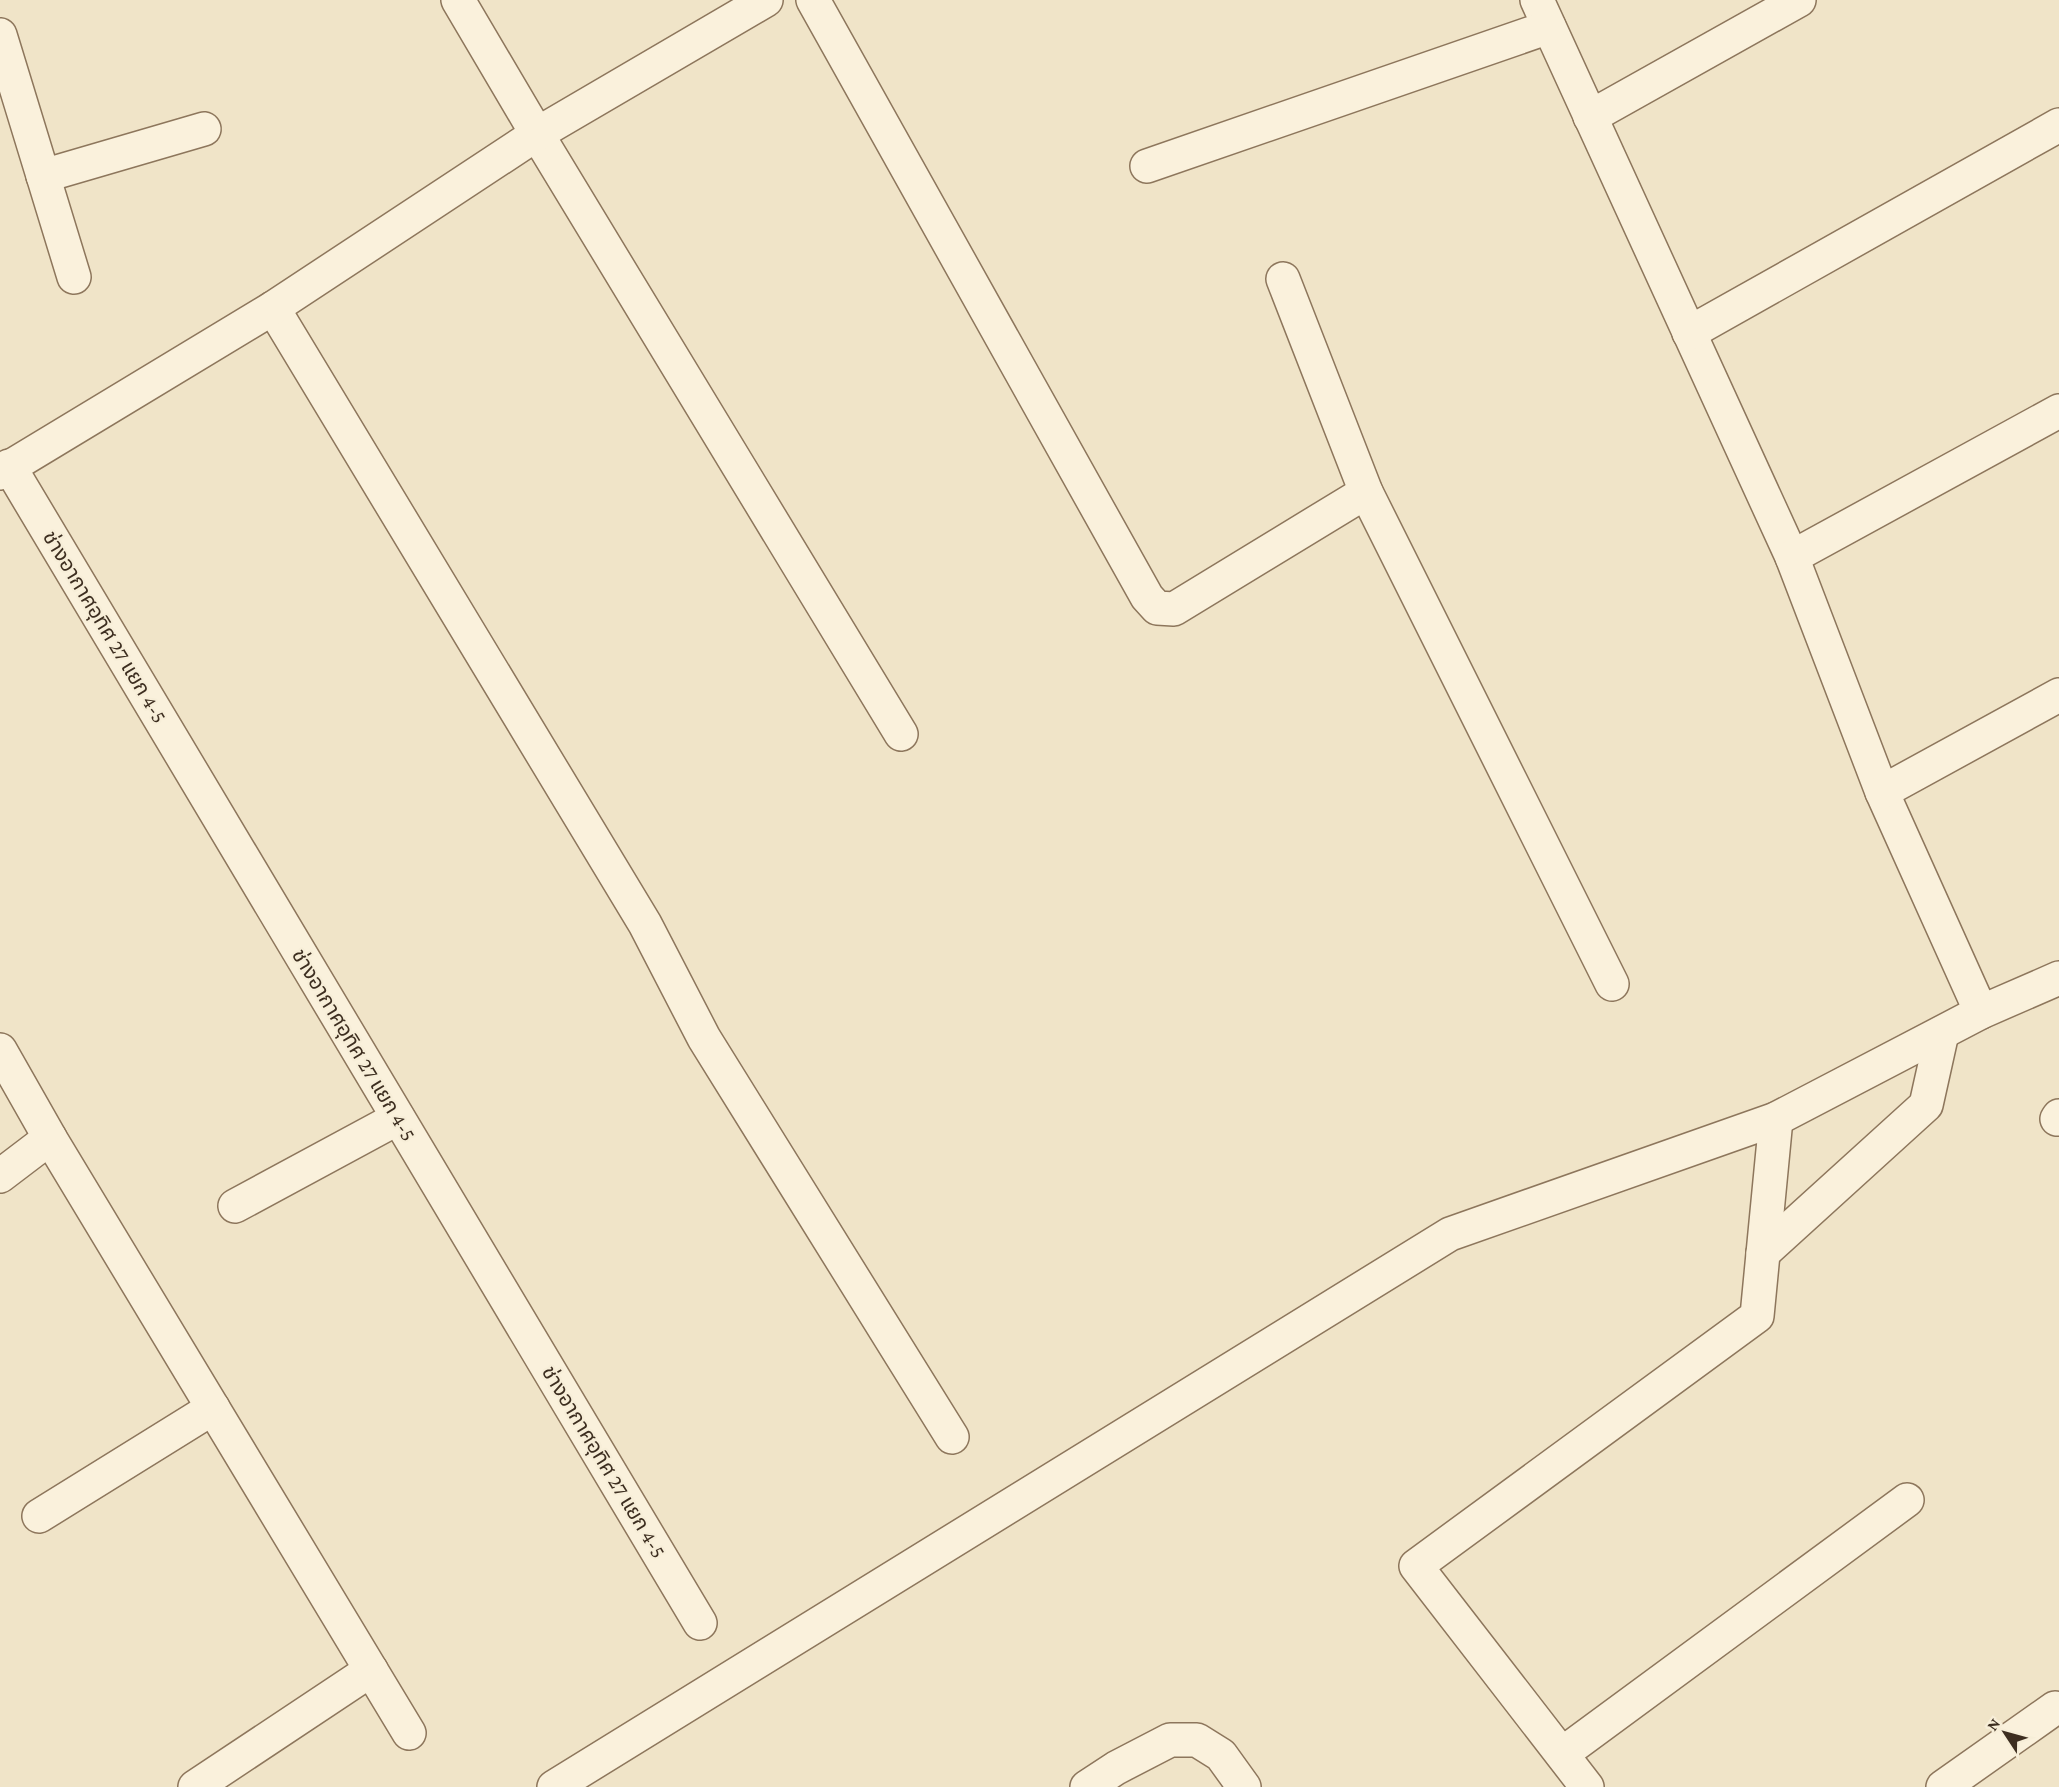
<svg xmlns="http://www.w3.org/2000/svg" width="2059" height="1787" font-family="'Crimson Pro','Noto Sans Thai',serif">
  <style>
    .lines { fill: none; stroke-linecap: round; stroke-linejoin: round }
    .street-casing { stroke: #8d765c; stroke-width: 36 }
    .street { stroke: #faf1dc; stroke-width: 33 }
    .labels { text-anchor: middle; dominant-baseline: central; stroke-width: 4.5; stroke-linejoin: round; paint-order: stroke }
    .street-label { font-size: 21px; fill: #3d2e20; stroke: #f7eed8 }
  </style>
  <rect width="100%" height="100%" fill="#f0e4c8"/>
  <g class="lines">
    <defs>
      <g id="street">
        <polyline points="458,0 537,134 901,734"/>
        <polyline points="813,0 1147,597 1157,608 1174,609 1366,492"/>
        <polyline points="1537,0 1792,557 1882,792 1981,1012"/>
        <polyline points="0,35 74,277"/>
        <polyline points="1590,117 1799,0"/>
        <polyline points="1147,166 1549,27"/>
        <polyline points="43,176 204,129"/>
        <polyline points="1283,279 1366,492 1612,984"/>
        <polyline points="273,308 645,924 704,1038 952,1437"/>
        <polyline points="1689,333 2059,125"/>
        <polyline points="9,466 700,1623"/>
        <polyline points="0,473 273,308 537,134 766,0"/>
        <polyline points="1792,557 2059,411"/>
        <polyline points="1882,792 2059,695"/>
        <polyline points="0,1050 50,1138 409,1733"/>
        <polyline points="2057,1119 2059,1116"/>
        <polyline points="0,1176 50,1138"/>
        <polyline points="235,1206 398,1118"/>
        <polyline points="1763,1253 1926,1105 1942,1033"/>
        <polyline points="39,1516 213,1408"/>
        <polyline points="1562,1754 1907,1500"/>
        <polyline points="195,1787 371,1670"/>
        <polyline points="554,1787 1450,1234 1776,1119 1981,1012 2059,978"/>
        <polyline points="1087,1787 1116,1768 1170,1740 1197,1740 1221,1755 1244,1787"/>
        <polyline points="1587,1787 1416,1566 1757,1316 1776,1119"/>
        <polyline points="1943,1787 2055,1708"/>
      </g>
    </defs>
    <use href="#street" class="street-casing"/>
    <use href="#street" class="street"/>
  </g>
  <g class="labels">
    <g class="street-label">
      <text transform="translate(105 627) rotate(59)">ช่างอากาศอุทิศ 27 แยก 4-5</text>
      <text transform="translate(354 1045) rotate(59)">ช่างอากาศอุทิศ 27 แยก 4-5</text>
      <text transform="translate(604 1462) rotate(59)">ช่างอากาศอุทิศ 27 แยก 4-5</text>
    </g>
  </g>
  <g transform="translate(2005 1733) rotate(306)" stroke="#f7eed8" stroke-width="4.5" paint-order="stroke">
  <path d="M0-4.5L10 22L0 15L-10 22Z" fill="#3d2e20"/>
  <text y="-9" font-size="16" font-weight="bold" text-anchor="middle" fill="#3d2e20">N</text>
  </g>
</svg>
